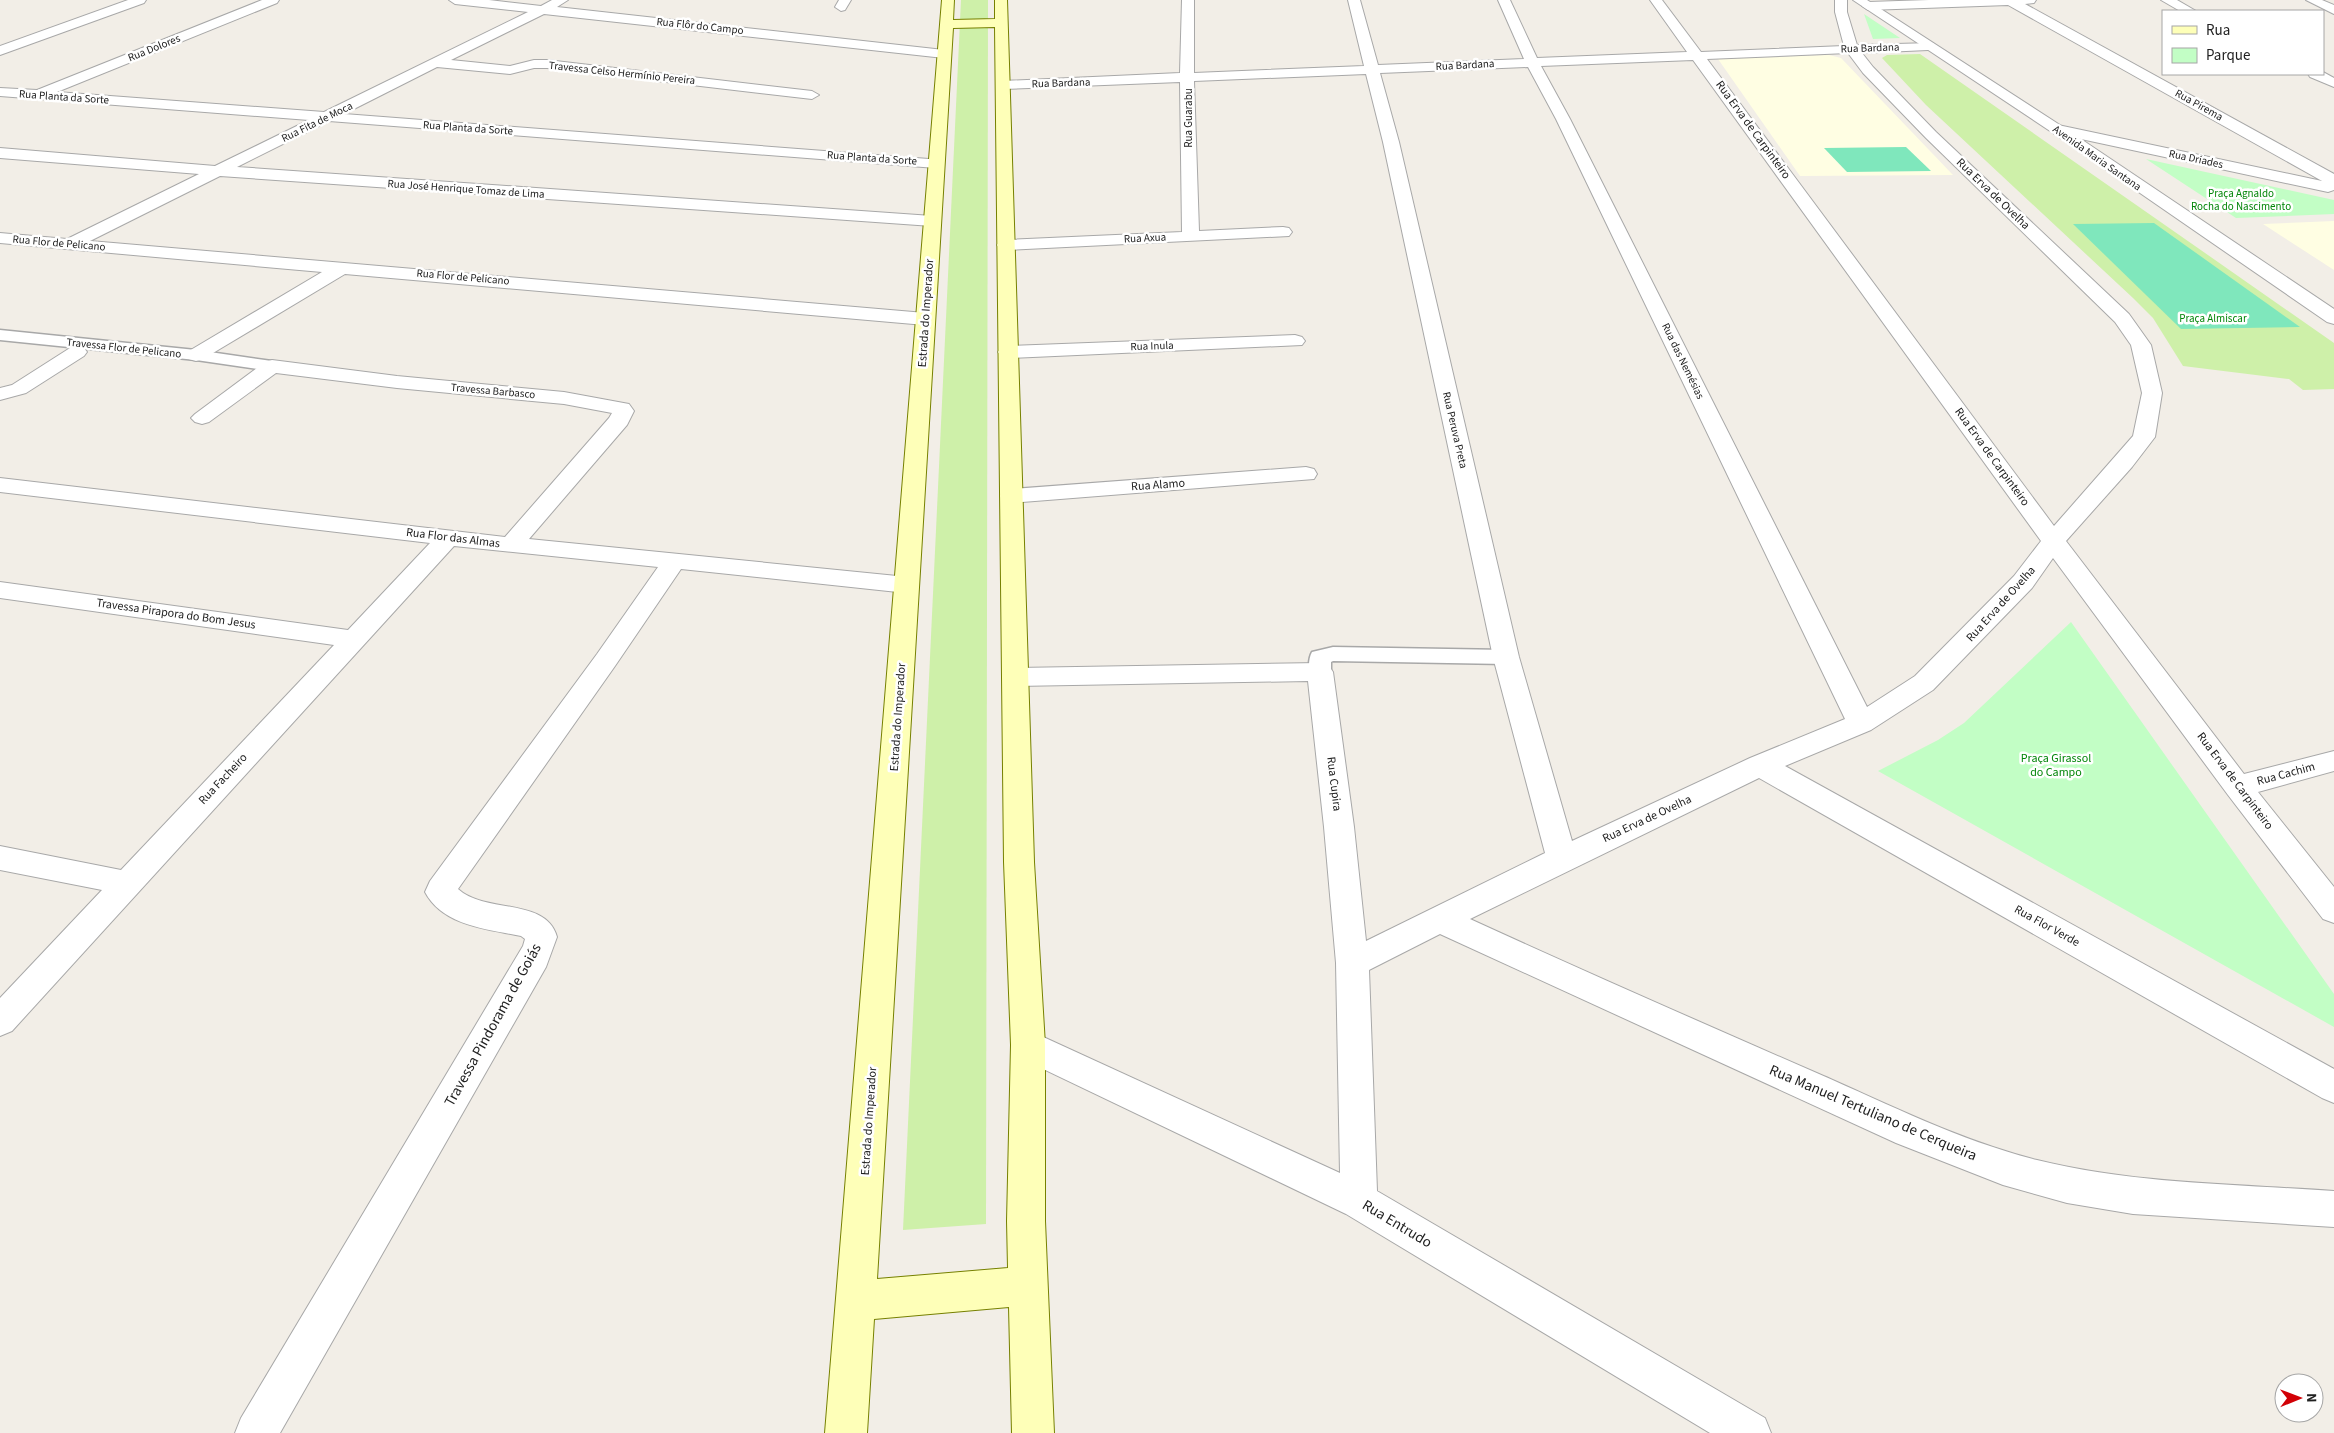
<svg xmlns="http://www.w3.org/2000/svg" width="2334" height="1433" font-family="'Source Sans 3',sans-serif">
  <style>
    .education { fill: #fffee3 }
    .grass { fill: #cef0a9 }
    .park { fill: #c2fec5 }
    .pitch { fill: #7fe7bc }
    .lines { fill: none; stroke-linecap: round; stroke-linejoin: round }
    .pedestrian-casing { stroke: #a8a8a8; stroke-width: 3 }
    .minor-casing { stroke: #a8a8a8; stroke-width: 2 }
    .tertiary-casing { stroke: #a8a8a8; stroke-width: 2 }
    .secondary-casing { stroke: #768000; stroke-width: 2 }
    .pedestrian { fill: #fff; fill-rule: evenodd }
    .minor { fill: #fff; fill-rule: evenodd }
    .tertiary { fill: #fff; fill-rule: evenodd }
    .secondary { fill: #feffb8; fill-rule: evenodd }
    .labels { text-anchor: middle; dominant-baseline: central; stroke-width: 5; stroke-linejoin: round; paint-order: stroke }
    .far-street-label { font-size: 11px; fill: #212121; stroke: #fff }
    .far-park-label { font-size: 11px; fill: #038609; stroke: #fff }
    .street-label { font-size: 12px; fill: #212121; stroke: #fff }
    .park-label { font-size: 12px; fill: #038609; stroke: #fff }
    .near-street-label { font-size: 15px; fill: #212121; stroke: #fff }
  </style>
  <rect width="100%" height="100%" fill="#f2eee7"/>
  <g class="education">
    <polygon points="1829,55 1841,58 1953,175 1800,176 1718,59"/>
    <polygon points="2334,221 2334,270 2263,224"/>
  </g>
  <g class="grass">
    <polygon points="961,0 988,0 986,1224 903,1230"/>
    <polygon points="1920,54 2334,343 2334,389 2303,390 2289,379 2183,366 2153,318 2133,298 1926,105 1882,58 1887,55"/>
  </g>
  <g class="park">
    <polygon points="1864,14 1900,38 1873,39"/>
    <polygon points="2146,159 2334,200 2334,214 2236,218"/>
    <polygon points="2071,622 2334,994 2334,1027 1878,771 1938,740 1964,723"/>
  </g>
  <g class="pitch">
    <polygon points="1906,147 1931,171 1847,172 1824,148"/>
    <polygon points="2154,223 2300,327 2181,329 2073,224"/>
  </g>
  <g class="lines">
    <defs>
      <g id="pedestrian">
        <polygon points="0,330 196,350 272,361 278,363 280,366 278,369 272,371 196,360 0,340"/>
        <path d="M1333,647L1506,650L1514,652L1517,657L1514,662L1506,664L1333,661L1331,662V672L1328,677L1320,679L1312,677C1308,670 1308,659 1312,652Z"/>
      </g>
      <g id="minor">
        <polygon points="128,0 146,0 144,3 0,55 0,46"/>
        <polygon points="262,0 279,0 277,3 57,92 324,112 528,12 455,4 449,0 489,0 541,6 552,0 568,0 557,7 944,50 949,51 951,54 949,57 944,58 544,14 451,60 510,66 534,60 547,60 812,91 819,95 812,99 547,68 534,68 510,74 437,67 344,114 942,160 944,163 942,166 936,168 329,121 237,167 932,216 938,217 941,221 938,225 932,226 220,176 90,241 925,313 932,315 935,319 932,323 925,325 345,274 203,359 196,361 189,359 186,355 189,351 322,272 0,243 0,233 67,239 199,174 0,158 0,148 215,166 309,120 0,96 0,88 37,90"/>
        <polygon points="839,0 851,0 845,10 841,11 835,7"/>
        <path d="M1182,0H1194V73L1364,66L1348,0H1360L1378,65L1524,59L1498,0H1510L1537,58L1687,52L1650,0H1662L1701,52L1844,46L1835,12V0H1847V12L1857,45L1933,43L1935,46L1928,50L1862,53L1873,67L1936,132L2129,314L2151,345L2162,393L2155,437L2132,467L2066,541L2244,774L2334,751V771L2258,792L2334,887V923L2323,919L2228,795L2053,558L2032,588L1933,690L1871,730L1785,766L2334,1069V1103L2322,1098L1759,778L1470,919C1586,972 1702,1023 1819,1074C1890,1105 1961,1141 2037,1160C2134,1184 2235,1184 2334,1191V1227L2133,1214L2067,1203L2003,1185L1896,1143L1440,934L1369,970L1377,1191L1765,1418L1771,1433H1710L1346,1214L1016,1056L1011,1045L1016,1034L1028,1030L1340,1173L1336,963L1324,827L1308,681L1015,686L1006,683L1002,677L1006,671L1015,668L1320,663L1329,666L1333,672L1354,827L1366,941L1545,853L1493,657L1383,142L1366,74L1194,81L1199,231L1283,227L1289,228L1292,232L1289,236L1006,250L1000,249L997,245L1000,241L1006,240L1182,232L1180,82L1003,89L996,85L1003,81L1180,73ZM1848,53L1863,73L1926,138L2115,322L2131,345L2142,393L2133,436L2054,526L1707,59ZM1693,60L2041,541L2014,576L1915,676L1867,707L1570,119L1541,66ZM1528,67L1556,119L1845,719L1750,758L1572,841L1519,657L1399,142L1380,73Z"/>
        <polygon points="1929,0 2036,0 2034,3 2025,4 2334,174 2334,190 2328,192 2053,133 2050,130 2053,127 2058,125 2322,181 2008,5 1868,10 1862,6 1868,2"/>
        <polygon points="2161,0 2177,0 2196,11 2180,11"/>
        <polygon points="2306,0 2322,0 2334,5 2334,14"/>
        <polygon points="2323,72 2334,78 2334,87 2310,77 2308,74"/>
        <polygon points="1295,335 1302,337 1305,341 1302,345 1008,358 1001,356 998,352 1001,348 1008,346"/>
        <polygon points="77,346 84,348 87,352 84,356 26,393 0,400 0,388 12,385 70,348"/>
        <path d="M272,360L397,376L564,392L629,404L634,411L627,425L529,539L907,577L916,579L919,585L916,591L907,593L681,569L615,666L458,889C485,914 546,897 557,937L546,967L280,1433H235L241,1418L523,946L525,939L521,936C487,929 443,926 425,892L430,881L597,654L658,567L454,546L12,1031L0,1036V998L102,890L0,870V846L121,870L334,645L0,598V582L348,630L430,543L0,492V478L505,537L609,418L612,413L564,404L397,388L276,373L209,422L202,424L195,422L191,418L195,414L265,362Z"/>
        <polygon points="1306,467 1314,469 1317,474 1314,479 1011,503 1003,501 1000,496 1003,491 1011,489"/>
      </g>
      <polygon id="tertiary" points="1853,0 1867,0 2063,127 2334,309 2334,324 2327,322 2053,133"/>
      <path id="secondary" d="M942,0H954L953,20L995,19V0H1007L1034,862L1045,1045V1221L1054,1433H1012L1009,1307L874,1319L867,1433H825ZM995,27L1004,862L1011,1045L1007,1221L1008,1268L877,1279L953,28Z"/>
    </defs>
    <use href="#pedestrian" class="pedestrian-casing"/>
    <use href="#minor" class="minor-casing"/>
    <use href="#tertiary" class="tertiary-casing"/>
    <use href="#secondary" class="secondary-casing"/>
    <use href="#pedestrian" class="pedestrian"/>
    <use href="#minor" class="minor"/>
    <use href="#tertiary" class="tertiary"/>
    <use href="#secondary" class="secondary"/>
  </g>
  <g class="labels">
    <g class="far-street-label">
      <text transform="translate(700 26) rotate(6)">Rua Flôr do Campo</text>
      <text transform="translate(154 48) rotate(-22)">Rua Dolores</text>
      <text transform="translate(1870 48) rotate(-2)">Rua Bardana</text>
      <text transform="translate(1465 65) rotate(-3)">Rua Bardana</text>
      <text transform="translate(622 73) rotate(6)">Travessa Celso Hermínio Pereira</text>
      <text transform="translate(1061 83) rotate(-2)">Rua Bardana</text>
      <text transform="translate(64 97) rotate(4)">Rua Planta da Sorte</text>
      <text transform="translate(2199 105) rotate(29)">Rua Pirema</text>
      <text transform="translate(1188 118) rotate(-90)">Rua Guarabu</text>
      <text transform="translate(317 122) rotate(-26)">Rua Fita de Moca</text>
      <text transform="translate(468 128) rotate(4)">Rua Planta da Sorte</text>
      <text transform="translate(872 158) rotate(4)">Rua Planta da Sorte</text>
      <text transform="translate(2097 158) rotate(35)">Avenida Maria Santana</text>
      <text transform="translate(2196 159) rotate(12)">Rua Driades</text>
      <text transform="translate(466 189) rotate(4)">Rua José Henrique Tomaz de Lima</text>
      <text transform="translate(1145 238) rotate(-3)">Rua Axua</text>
      <text transform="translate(59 243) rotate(5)">Rua Flor de Pelicano</text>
      <text transform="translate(463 277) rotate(5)">Rua Flor de Pelicano</text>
      <text transform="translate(1152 346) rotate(-2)">Rua Inula</text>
      <text transform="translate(124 348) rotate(6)">Travessa Flor de Pelicano</text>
      <text transform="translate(1683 361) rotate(64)">Rua das Nemésias</text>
      <text transform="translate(493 391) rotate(5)">Travessa Barbasco</text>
      <text transform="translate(1455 430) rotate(77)">Rua Peruva Preta</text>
    </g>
    <g class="far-park-label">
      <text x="2241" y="193">Praça Agnaldo<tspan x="2241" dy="13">Rocha do Nascimento</tspan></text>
      <text x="2213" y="318">Praça Almiscar</text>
    </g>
    <g class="street-label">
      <text transform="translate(1753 130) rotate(54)">Rua Erva de Carpinteiro</text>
      <text transform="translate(1993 194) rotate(44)">Rua Erva de Ovelha</text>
      <text transform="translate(926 313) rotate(-86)">Estrada do Imperador</text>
      <text transform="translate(1992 457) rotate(54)">Rua Erva de Carpinteiro</text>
      <text transform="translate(1158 485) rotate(-4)">Rua Alamo</text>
      <text transform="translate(453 538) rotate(7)">Rua Flor das Almas</text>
      <text transform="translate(2001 604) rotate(-48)">Rua Erva de Ovelha</text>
      <text transform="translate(176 614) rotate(8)">Travessa Pirapora do Bom Jesus</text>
      <text transform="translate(898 717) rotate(-86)">Estrada do Imperador</text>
      <text transform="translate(2286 774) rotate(-15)">Rua Cachim</text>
      <text transform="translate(223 779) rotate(-47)">Rua Facheiro</text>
      <text transform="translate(2235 781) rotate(53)">Rua Erva de Carpinteiro</text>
      <text transform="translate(1334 784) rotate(83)">Rua Cupira</text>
      <text transform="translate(1647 819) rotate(-25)">Rua Erva de Ovelha</text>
      <text transform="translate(2047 926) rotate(29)">Rua Flor Verde</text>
      <text transform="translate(869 1121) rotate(-86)">Estrada do Imperador</text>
    </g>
    <g class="park-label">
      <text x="2056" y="758">Praça Girassol<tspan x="2056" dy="14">do Campo</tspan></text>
    </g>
    <g class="near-street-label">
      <text transform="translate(493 1025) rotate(-61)">Travessa Pindorama de Goiás</text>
      <text transform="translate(1873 1113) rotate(23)">Rua Manuel Tertuliano de Cerqueira</text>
      <text transform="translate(1397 1224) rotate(31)">Rua Entrudo</text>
    </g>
  </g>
  <rect x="2162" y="10" width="162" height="65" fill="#ffffff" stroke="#a6a6a6"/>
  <rect x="2172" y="26" width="25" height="8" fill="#feffb8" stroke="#a6a6a6"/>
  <text x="2206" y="35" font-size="15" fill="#212121">Rua</text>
  <rect x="2172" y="48" width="25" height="15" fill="#c2fec5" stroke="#a6a6a6"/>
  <text x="2206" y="60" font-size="15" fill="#212121">Parque</text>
  <g transform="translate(2299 1398) rotate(89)"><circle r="24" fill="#ffffff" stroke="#a6a6a6"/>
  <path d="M0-4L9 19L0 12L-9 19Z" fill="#d20006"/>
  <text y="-8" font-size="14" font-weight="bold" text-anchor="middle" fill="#212121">N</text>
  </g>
</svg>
